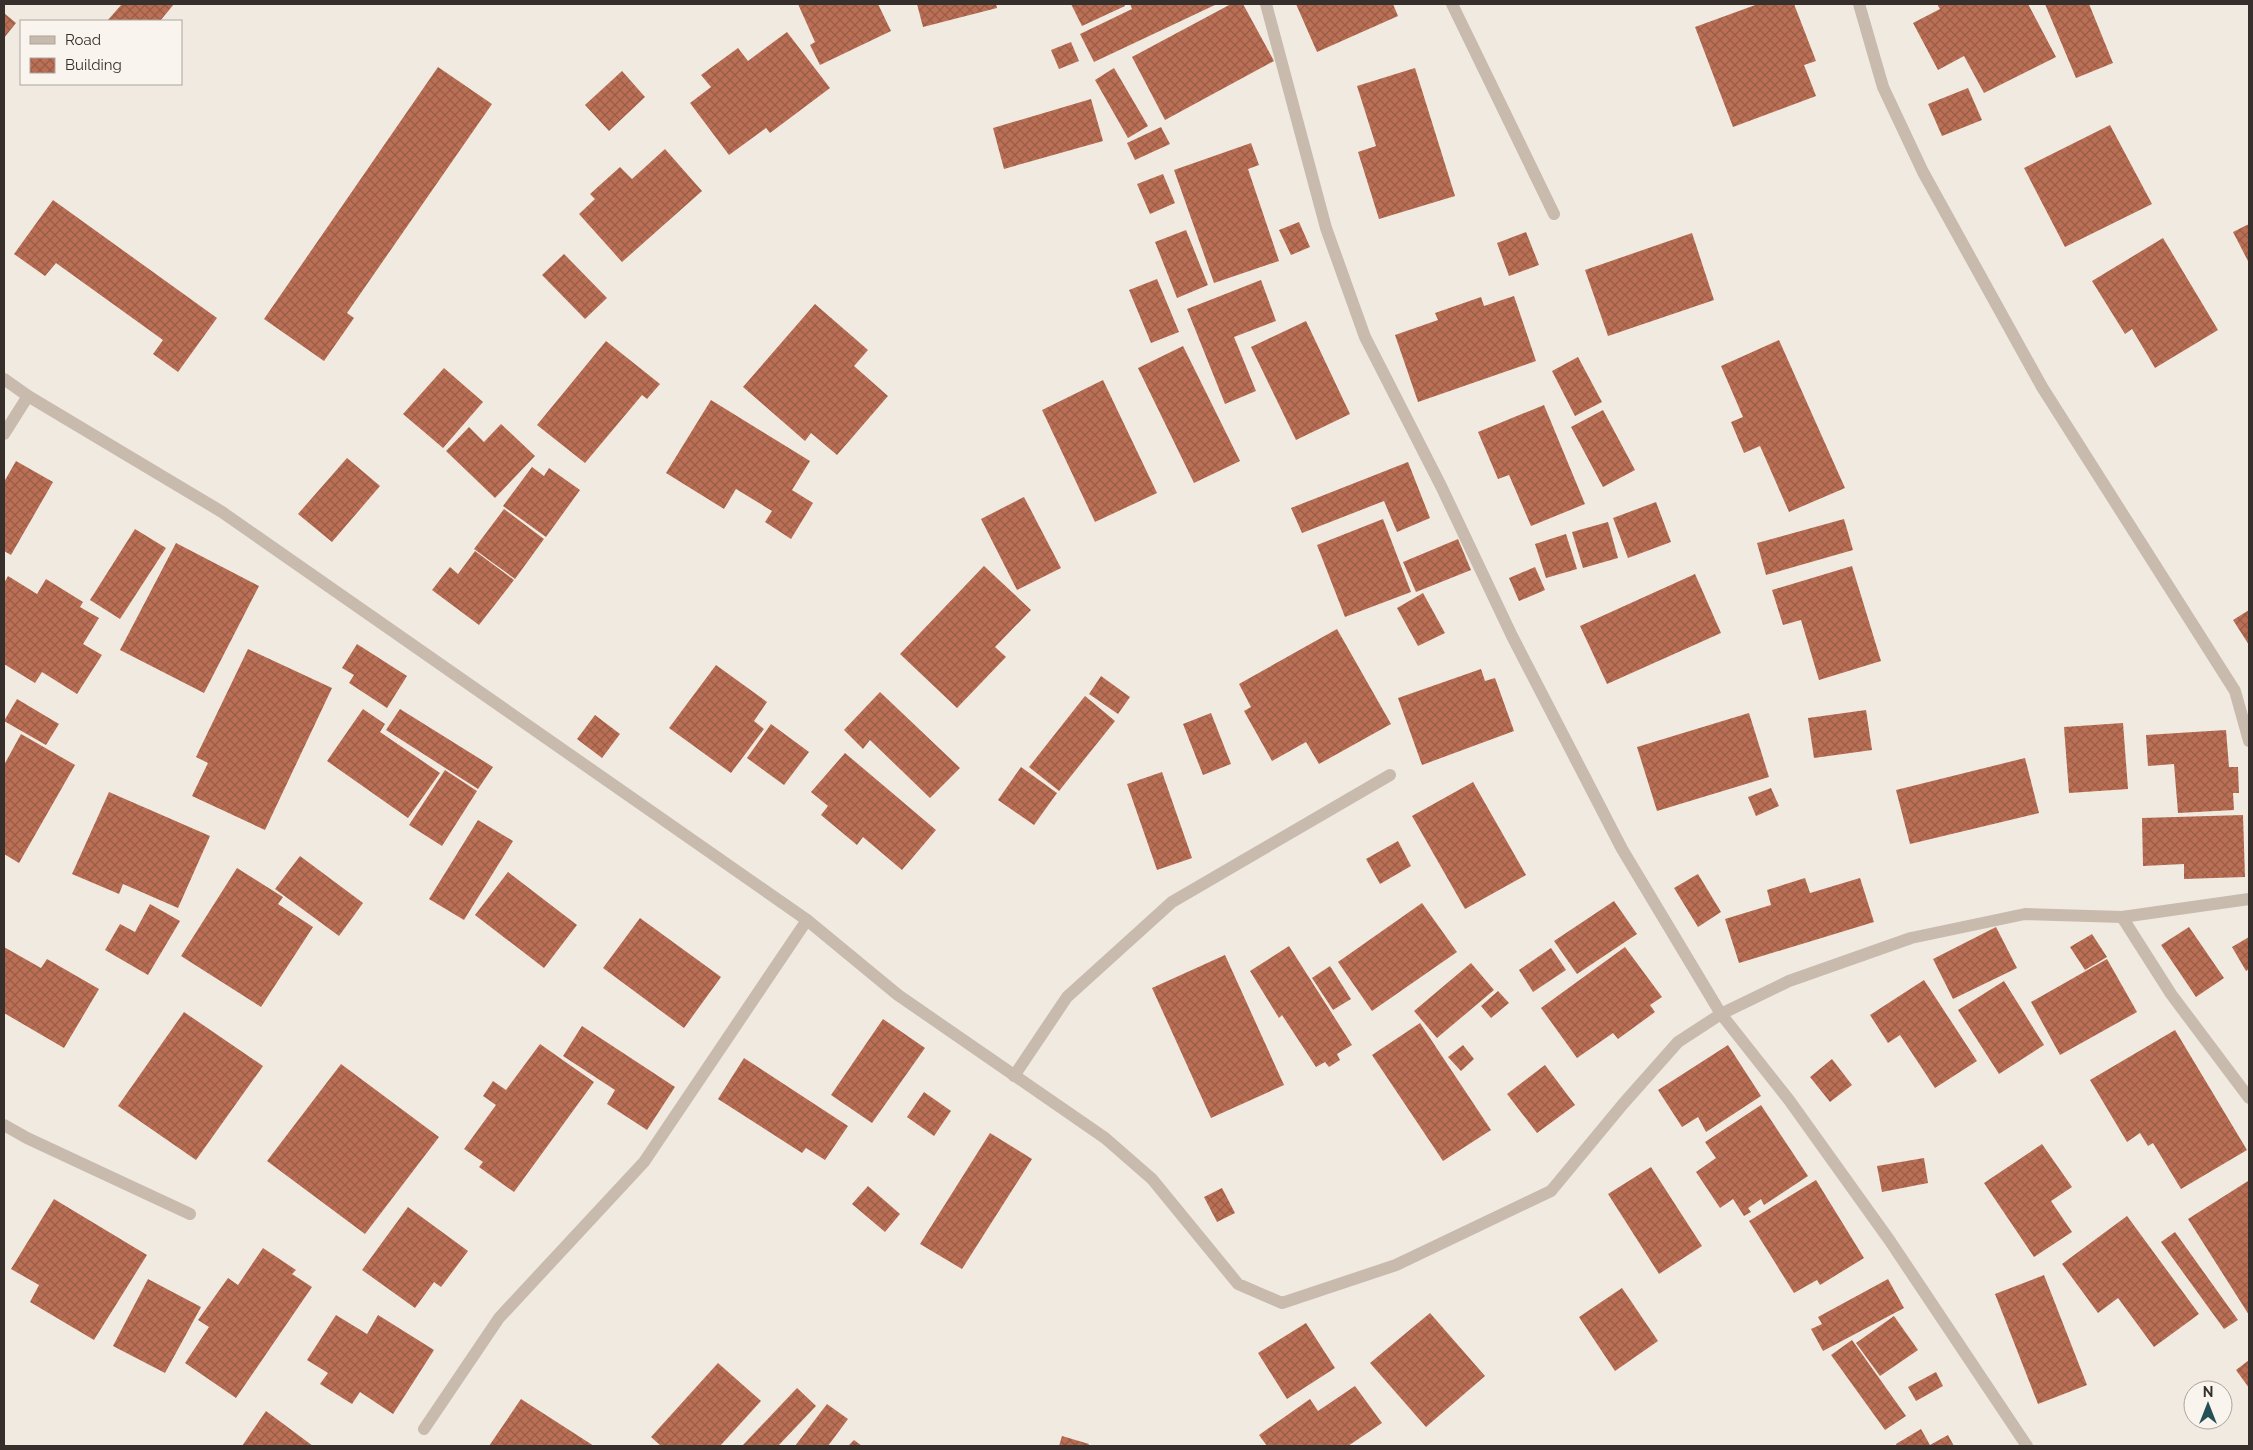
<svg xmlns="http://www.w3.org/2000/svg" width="2253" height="1450" font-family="Raleway,sans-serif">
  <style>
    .building { fill: url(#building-cross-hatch) }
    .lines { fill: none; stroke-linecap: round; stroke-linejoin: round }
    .minor { stroke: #c8baad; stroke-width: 12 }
  </style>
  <defs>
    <pattern id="building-cross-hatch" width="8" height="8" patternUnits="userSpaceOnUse" patternTransform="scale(1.25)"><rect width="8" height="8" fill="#bb7055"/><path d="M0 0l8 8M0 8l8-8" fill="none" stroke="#995c47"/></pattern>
  </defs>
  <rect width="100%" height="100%" fill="#f1eae0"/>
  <g class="building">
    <polygon points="122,4 174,4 160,21 107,21"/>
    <polygon points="798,4 878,4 891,31 820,65 810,45 815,42"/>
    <polygon points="917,4 996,4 997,8 923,27"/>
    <polygon points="1071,4 1124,4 1125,6 1082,26"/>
    <polygon points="1130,4 1217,4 1094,62 1080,34 1132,9"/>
    <polygon points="1231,4 1243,4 1274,61 1165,120 1132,57"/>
    <polygon points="1296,4 1393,4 1398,16 1317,52"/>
    <polygon points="1758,4 1794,4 1816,61 1804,65 1816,96 1733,127 1695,27"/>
    <polygon points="1937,4 2028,4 2056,57 1984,93 1964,56 1938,70 1913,23 1940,9"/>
    <polygon points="2045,4 2089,4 2113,63 2076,78"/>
    <polygon points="4,13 16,23 4,38"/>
    <polygon points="787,32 830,88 770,133 766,128 729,155 690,103 711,87 701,75 738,48 748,61"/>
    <polygon points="1071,42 1079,61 1059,69 1051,50"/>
    <polygon points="438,67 492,104 347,313 354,318 324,361 264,319"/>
    <polygon points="1114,68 1148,126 1128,138 1095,80"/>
    <polygon points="1415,68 1455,196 1379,219 1358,152 1376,146 1357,86"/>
    <polygon points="622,71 645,97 609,131 585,105"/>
    <polygon points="1968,88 1982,120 1942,136 1928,104"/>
    <polygon points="1091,99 1103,141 1004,169 993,128"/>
    <polygon points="2110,125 2152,204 2065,247 2024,168"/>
    <polygon points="1161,127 1170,144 1135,160 1127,143"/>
    <polygon points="1251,143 1259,165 1248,169 1279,261 1214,283 1174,170"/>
    <polygon points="665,149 702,191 622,262 579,214 595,199 590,194 620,167 632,179"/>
    <polygon points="1163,174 1175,203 1150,214 1137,184"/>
    <polygon points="53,200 217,318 178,372 153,354 163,340 56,263 45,276 14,254"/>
    <polygon points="1299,222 1310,247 1291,255 1279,230"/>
    <polygon points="2249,224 2249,263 2233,232"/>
    <polygon points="1186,230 1208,285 1177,298 1155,242"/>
    <polygon points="1526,232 1539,265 1509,276 1497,243"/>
    <polygon points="1692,233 1714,300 1608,336 1585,270"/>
    <polygon points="2163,238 2218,330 2155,368 2132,329 2125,334 2092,281"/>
    <polygon points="564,254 607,298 585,319 542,275"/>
    <polygon points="1157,279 1179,332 1151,343 1129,290"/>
    <polygon points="1261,280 1276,321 1234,337 1256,391 1225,404 1187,309"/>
    <polygon points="1514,296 1536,361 1418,402 1395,335 1438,320 1435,313 1481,297 1484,306"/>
    <polygon points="815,304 868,350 854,366 888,396 837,455 811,433 805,441 743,387"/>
    <polygon points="1306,321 1350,414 1296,440 1251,347"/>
    <polygon points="1779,340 1845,488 1789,512 1760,446 1744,453 1731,422 1743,417 1721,366"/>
    <polygon points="606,341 660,384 647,399 642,395 585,463 537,425"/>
    <polygon points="1183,346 1240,461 1194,483 1138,368"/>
    <polygon points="1578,357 1602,402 1575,416 1552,371"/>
    <polygon points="444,368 483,402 443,448 403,414"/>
    <polygon points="1103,380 1157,493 1095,522 1042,410"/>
    <polygon points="711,400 810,461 792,490 813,503 791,539 765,522 772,511 736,489 724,509 666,473"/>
    <polygon points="1544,405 1585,504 1531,526 1509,475 1498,479 1478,432"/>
    <polygon points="1603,410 1635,470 1603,487 1571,427"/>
    <polygon points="501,424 535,456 495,498 446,451 469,427 484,442"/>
    <polygon points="347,458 380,486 332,542 298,514"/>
    <polygon points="16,461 53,482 11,555 4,551 4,482"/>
    <polygon points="1408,462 1430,518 1397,532 1384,501 1302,533 1291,508"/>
    <polygon points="532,467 544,476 549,468 580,490 546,537 503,506"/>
    <polygon points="1024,497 1061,568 1017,590 981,519"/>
    <polygon points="1656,502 1671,542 1628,558 1613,518"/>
    <polygon points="504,509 544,539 515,579 474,549"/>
    <polygon points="1383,519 1411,592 1345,617 1317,545"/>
    <polygon points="1844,519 1853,550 1766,575 1757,543"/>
    <polygon points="1608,522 1618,558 1583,568 1572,532"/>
    <polygon points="135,529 166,548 120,619 90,600"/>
    <polygon points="1566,534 1577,569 1546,578 1535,544"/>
    <polygon points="1458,539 1471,570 1416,592 1403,562"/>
    <polygon points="176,543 259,586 204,693 120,650"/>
    <polygon points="475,551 514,580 479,625 432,590 450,567 458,574"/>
    <polygon points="984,566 1031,610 995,647 1006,657 957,708 900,654"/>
    <polygon points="1852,566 1881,661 1819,680 1801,620 1783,625 1772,590"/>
    <polygon points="1535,567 1545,590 1519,601 1509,578"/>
    <polygon points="1695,574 1721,633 1607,684 1580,626"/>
    <polygon points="8,576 37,594 46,579 83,602 80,607 99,618 83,644 102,655 77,694 42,672 35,683 4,664 4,583"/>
    <polygon points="1423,593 1445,633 1418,646 1397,608"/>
    <polygon points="2249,610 2249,645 2233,620"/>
    <polygon points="1337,629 1391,724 1319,764 1306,742 1272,761 1244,711 1251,707 1239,684"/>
    <polygon points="357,644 407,676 387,708 349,683 354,675 342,668"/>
    <polygon points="248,649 332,688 265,830 192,796 208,763 196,757"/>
    <polygon points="716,665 767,702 754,721 764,729 731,773 669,728"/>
    <polygon points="1481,669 1485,681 1495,678 1514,731 1422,765 1398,698"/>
    <polygon points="1101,676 1130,697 1118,714 1089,694"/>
    <polygon points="880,692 960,768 930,798 870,740 863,749 844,730"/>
    <polygon points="1085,696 1115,721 1059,791 1029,767"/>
    <polygon points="17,699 59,724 46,745 4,721"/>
    <polygon points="363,709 385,724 380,732 440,773 408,818 327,761"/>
    <polygon points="400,709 493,767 478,789 386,730"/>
    <polygon points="1866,710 1872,750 1814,758 1808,718"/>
    <polygon points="1211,713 1231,764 1203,775 1183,724"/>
    <polygon points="1749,713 1769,777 1657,811 1637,747"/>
    <polygon points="595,715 620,734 602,758 577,739"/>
    <polygon points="2123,723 2128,789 2069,793 2064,727"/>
    <polygon points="771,724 809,752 784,785 747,758"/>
    <polygon points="2226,730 2229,767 2238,767 2239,793 2233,793 2234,810 2178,813 2174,764 2148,766 2146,735"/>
    <polygon points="21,734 75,765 19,863 4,854 4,765"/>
    <polygon points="845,753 936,830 902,870 863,837 857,845 821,815 828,806 811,792"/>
    <polygon points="2025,758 2039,813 1910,844 1896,790"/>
    <polygon points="1021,767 1057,793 1034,825 998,800"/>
    <polygon points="445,770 477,791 442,846 409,825"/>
    <polygon points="1162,772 1192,858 1157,870 1127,784"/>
    <polygon points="1473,782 1526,875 1465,909 1412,816"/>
    <polygon points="1771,788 1779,806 1756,816 1748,797"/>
    <polygon points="109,792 210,836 178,908 123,884 119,894 72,874"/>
    <polygon points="2243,815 2245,877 2184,879 2184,864 2143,866 2142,818"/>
    <polygon points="478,820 513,841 464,920 429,899"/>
    <polygon points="1398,841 1411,866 1380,884 1366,859"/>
    <polygon points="300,856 363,903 339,936 275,889"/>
    <polygon points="237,868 283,897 278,904 313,927 261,1007 181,956"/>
    <polygon points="508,872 577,925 544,968 475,915"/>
    <polygon points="1698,874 1721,912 1698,927 1674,888"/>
    <polygon points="1805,878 1810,893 1860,878 1874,922 1739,963 1725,919 1771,905 1767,890"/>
    <polygon points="1614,901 1637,934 1577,974 1554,941"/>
    <polygon points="1422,903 1457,952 1372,1011 1338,962"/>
    <polygon points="150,904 180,921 148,975 105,950 120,924 135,932"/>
    <polygon points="640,918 721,977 684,1028 603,968"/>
    <polygon points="1996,927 2017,968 1953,999 1933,959"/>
    <polygon points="2189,927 2224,978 2196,997 2161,945"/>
    <polygon points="2092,934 2107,957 2085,970 2070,947"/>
    <polygon points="2249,937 2249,969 2246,971 2232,947"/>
    <polygon points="1289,946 1352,1045 1337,1054 1340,1060 1329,1067 1325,1062 1316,1067 1282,1015 1279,1018 1250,971"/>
    <polygon points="4,947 41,968 47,959 99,989 64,1048 4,1013"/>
    <polygon points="1625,947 1662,997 1650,1005 1655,1012 1618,1039 1613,1033 1577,1058 1541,1008"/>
    <polygon points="1551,948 1566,970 1533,992 1519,970"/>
    <polygon points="1225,955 1284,1085 1211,1118 1152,988"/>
    <polygon points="2107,959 2137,1012 2060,1055 2031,1002"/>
    <polygon points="1471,963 1494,990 1437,1038 1414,1011"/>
    <polygon points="1330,966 1351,999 1333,1010 1312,978"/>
    <polygon points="1924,980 1977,1061 1935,1088 1900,1035 1888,1043 1870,1015"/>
    <polygon points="2004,981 2044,1045 1999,1074 1958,1010"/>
    <polygon points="1498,991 1509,1003 1491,1018 1481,1006"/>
    <polygon points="184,1012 263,1066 196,1160 118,1106"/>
    <polygon points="883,1019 925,1048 872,1123 831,1095"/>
    <polygon points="1420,1023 1491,1130 1443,1161 1372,1055"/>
    <polygon points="582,1026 675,1087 647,1130 607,1104 615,1090 563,1056"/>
    <polygon points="2175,1030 2247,1150 2181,1189 2153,1143 2148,1146 2140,1133 2127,1142 2090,1080"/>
    <polygon points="540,1044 594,1082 514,1192 479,1167 483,1162 464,1149 496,1105 483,1096 493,1081 506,1090"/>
    <polygon points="1463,1045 1474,1059 1461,1071 1448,1057"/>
    <polygon points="1728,1045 1761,1096 1706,1132 1698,1117 1682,1127 1658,1090"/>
    <polygon points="744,1058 848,1126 825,1160 806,1148 802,1153 718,1099"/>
    <polygon points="1832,1059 1852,1085 1830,1102 1810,1077"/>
    <polygon points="341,1064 439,1137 365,1234 267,1161"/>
    <polygon points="1545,1065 1575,1105 1537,1133 1507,1094"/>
    <polygon points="924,1092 951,1111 934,1136 907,1117"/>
    <polygon points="1761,1105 1808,1176 1764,1205 1761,1199 1748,1208 1751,1212 1744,1216 1733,1199 1720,1208 1696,1172 1716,1158 1705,1142"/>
    <polygon points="990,1133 1032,1159 962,1269 920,1244"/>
    <polygon points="2042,1144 2072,1187 2051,1201 2072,1232 2034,1257 1984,1183"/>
    <polygon points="1924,1158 1928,1183 1882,1192 1877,1166"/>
    <polygon points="1651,1167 1702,1246 1659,1274 1608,1194"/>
    <polygon points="1816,1180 1864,1258 1820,1285 1817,1280 1794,1293 1749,1221"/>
    <polygon points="2248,1181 2249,1182 2249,1315 2188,1219"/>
    <polygon points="868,1186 900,1214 885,1232 852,1204"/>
    <polygon points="1222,1188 1235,1213 1217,1222 1204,1197"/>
    <polygon points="54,1199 147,1255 94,1340 30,1302 39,1285 11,1269"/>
    <polygon points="408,1207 468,1251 441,1287 434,1282 415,1308 362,1270"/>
    <polygon points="2127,1216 2199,1314 2154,1347 2118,1298 2098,1313 2062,1264"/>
    <polygon points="2175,1232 2238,1320 2224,1329 2161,1242"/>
    <polygon points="263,1248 296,1270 292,1274 312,1287 236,1398 185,1363 209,1327 198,1320 228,1278 238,1285"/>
    <polygon points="2044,1275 2087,1385 2038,1404 1995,1294"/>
    <polygon points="148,1279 201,1307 165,1373 113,1346"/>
    <polygon points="1888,1279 1904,1308 1823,1351 1811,1329 1822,1324 1818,1317"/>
    <polygon points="1622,1288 1658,1341 1615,1371 1579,1317"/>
    <polygon points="1430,1313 1485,1376 1426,1427 1370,1363"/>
    <polygon points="336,1315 367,1334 378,1315 434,1350 393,1414 360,1392 352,1404 320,1384 328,1373 307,1360"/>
    <polygon points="1894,1316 1918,1350 1880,1376 1856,1343"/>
    <polygon points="1306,1323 1335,1368 1287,1399 1258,1353"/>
    <polygon points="1852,1340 1906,1416 1885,1430 1831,1355"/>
    <polygon points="2249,1360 2249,1388 2236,1370"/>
    <polygon points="718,1363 761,1401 720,1446 661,1446 651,1437"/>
    <polygon points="1936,1372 1943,1386 1916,1401 1908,1387"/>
    <polygon points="1355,1386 1382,1423 1348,1446 1267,1446 1259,1435 1310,1399 1318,1411"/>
    <polygon points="797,1388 816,1406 778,1446 742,1446"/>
    <polygon points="521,1399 594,1446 489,1446"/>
    <polygon points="827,1404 848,1419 828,1446 795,1446"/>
    <polygon points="266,1411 313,1446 242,1446"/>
    <polygon points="1921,1429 1930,1445 1948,1435 1954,1446 1897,1446 1896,1444"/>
    <polygon points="1062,1436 1089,1444 1088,1446 1059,1446"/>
    <polygon points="854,1440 862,1446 848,1446"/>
  </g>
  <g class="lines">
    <g class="minor">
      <polyline points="1266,4 1326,228 1365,337 1441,486 1512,636 1622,849 1721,1014 1789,1100 1890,1241 2027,1446"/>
      <polyline points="1452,4 1554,214"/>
      <polyline points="1859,4 1883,87 1923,172 2042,387 2235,691 2249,741"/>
      <polyline points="4,379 28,396 222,512 807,920 898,995 1105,1138 1152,1179 1238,1284 1282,1303 1396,1265 1551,1191 1623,1104 1678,1042 1721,1014 1789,981 1911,938 2025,914 2122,917 2249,899"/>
      <polyline points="4,434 28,396"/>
      <polyline points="2122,917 2171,994 2249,1098"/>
      <polyline points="1014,1076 1067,997 1172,902 1390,775"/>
      <polyline points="4,1125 27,1138 190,1214"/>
      <polyline points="424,1429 499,1318 644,1162 807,920"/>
    </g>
  </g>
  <rect width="2253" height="1450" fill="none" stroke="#372f2b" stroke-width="10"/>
  <rect x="20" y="20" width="162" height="65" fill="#f9f4ed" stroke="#aba59f"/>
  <rect x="30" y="36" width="25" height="8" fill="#c8baad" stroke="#aba59f"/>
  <text x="65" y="45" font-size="15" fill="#372f2b">Road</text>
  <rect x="30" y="58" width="25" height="15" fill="url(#building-cross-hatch)" stroke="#aba59f"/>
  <text x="65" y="70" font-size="15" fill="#372f2b">Building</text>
  <g transform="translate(2208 1405)"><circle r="24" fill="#f9f4ed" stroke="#aba59f"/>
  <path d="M0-4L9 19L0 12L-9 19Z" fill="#245155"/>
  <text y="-8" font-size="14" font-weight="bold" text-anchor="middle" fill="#372f2b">N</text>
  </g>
</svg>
